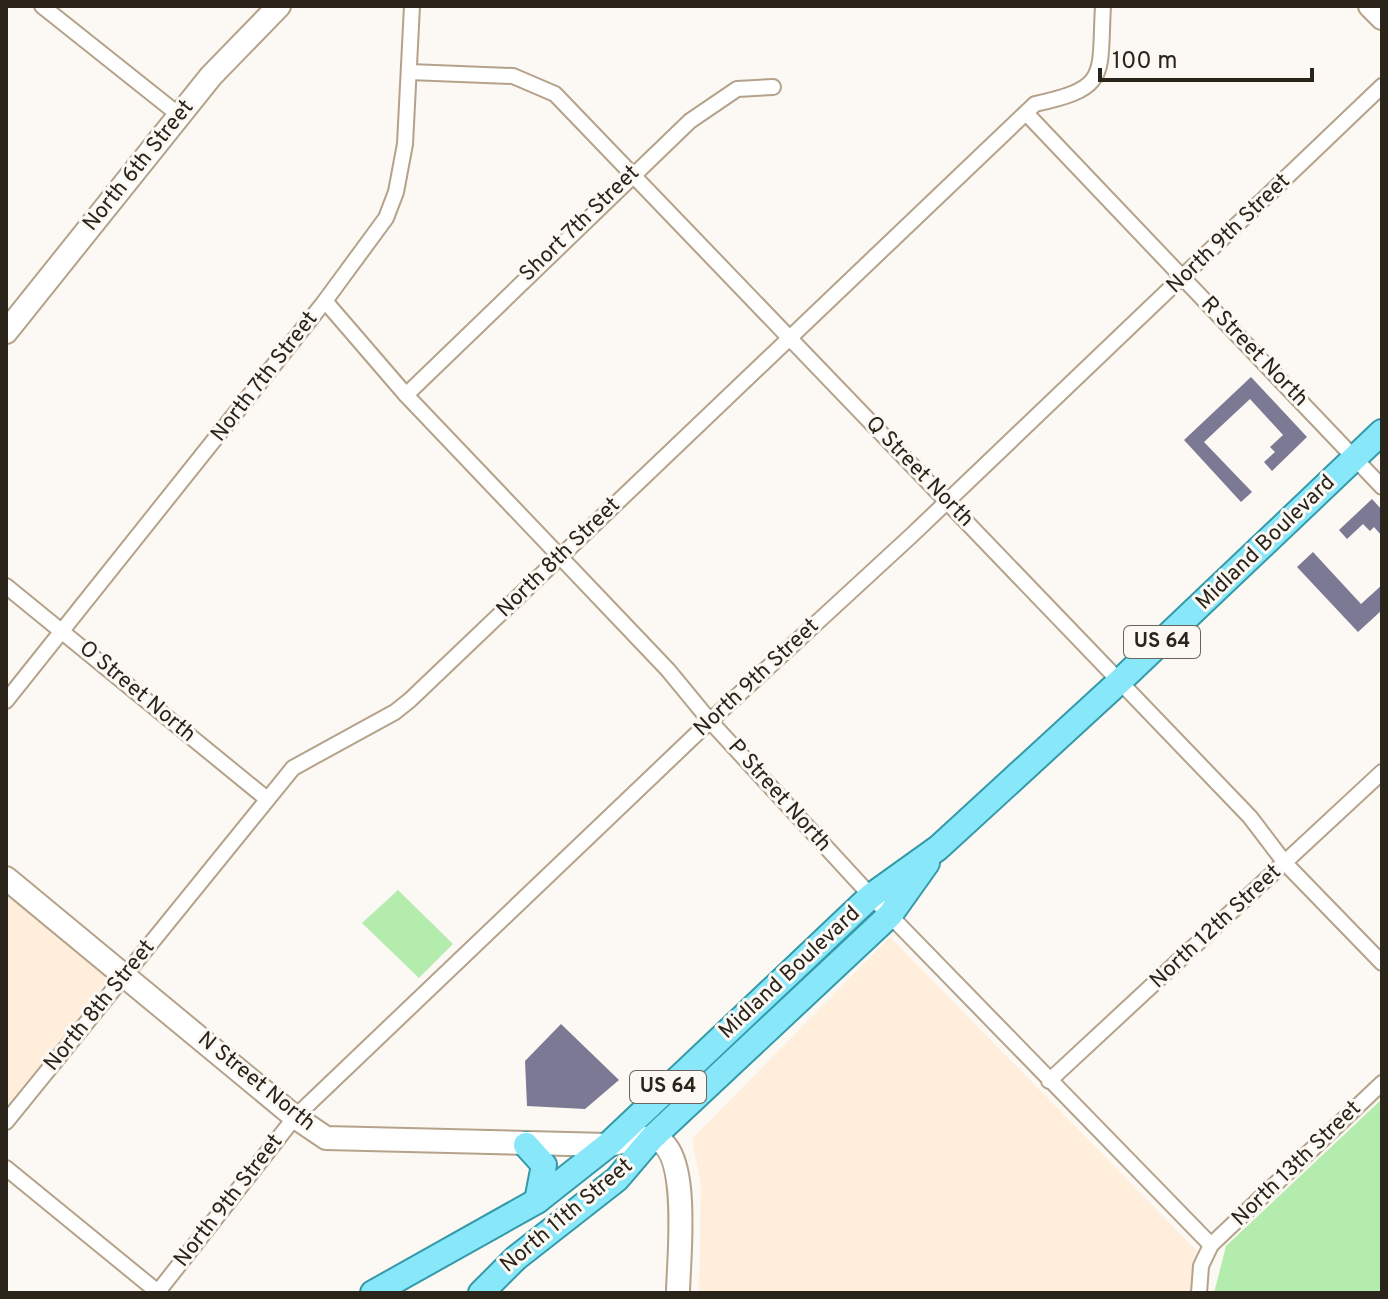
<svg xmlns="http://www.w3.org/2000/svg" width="1388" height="1299" font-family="Overpass,sans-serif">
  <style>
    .built { fill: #feeedb }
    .green { fill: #b4ecae }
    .building { fill: #7c7994 }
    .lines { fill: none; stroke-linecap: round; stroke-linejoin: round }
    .street-casing { stroke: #b5a28b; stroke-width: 18 }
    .secondary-casing { stroke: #b5a28b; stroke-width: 26 }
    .primary-casing { stroke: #349aa9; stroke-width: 28 }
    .street { stroke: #fff; stroke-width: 14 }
    .secondary { stroke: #fff; stroke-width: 22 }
    .primary { stroke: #88e8fa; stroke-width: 24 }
    .labels { text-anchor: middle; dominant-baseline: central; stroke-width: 6; stroke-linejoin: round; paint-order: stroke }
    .shield { fill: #fcf8f3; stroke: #6a645b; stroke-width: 2 }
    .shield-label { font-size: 20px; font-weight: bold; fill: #2b241a }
    .street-label { font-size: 22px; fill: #2b241a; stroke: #fcf8f3 }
  </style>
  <rect width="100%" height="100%" fill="#fcf8f3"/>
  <g class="built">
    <polygon points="6,895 109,977 6,1120"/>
    <polygon points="890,937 1201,1255 1199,1293 699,1293 701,1186 692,1139"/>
  </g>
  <g class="green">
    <polygon points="398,890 453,944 419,978 362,923"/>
    <polygon points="1382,1099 1382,1293 1214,1293 1226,1246"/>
  </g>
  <g class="building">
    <polygon points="1251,377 1307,437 1272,471 1264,462 1275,452 1270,447 1283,435 1250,399 1204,442 1252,492 1241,502 1184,440"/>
    <polygon points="1372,499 1382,510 1382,536 1374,527 1370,531 1363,524 1347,539 1339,530"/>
    <polygon points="1313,552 1361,604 1382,585 1382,610 1358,632 1297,567"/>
    <polygon points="561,1024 619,1080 585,1109 527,1106 525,1061"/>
  </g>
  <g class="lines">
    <defs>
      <g id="street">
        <polyline points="42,6 179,115"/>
        <polyline points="409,72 513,76 555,94 1250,817 1285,863 1382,963"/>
        <polyline points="1026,113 1382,487"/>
        <polyline points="325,301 406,395 668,670 710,721 871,896 1211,1245"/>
        <polyline points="406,395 690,121 737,89 773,87"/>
        <polyline points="6,586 267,799"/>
        <polyline points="6,701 325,301 386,218 396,192 405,144 412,6"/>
        <polyline points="1049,1081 1382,772"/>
        <path d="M6,1122L293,768L395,712L410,700L1035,104C1110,88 1099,76 1103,6"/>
        <polyline points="6,1168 159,1293"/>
        <polyline points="157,1293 295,1117 710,721 912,535 1382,86"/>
        <polyline points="1199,1293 1201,1266 1211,1245 1382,1083"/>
      </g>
      <g id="secondary">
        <polyline points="1370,6 1382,18"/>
        <polyline points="6,332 211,76 279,6"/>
        <path d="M6,878L295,1117L326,1138L608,1145C621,1143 637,1137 651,1138C693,1142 678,1262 678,1293"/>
      </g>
      <g id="primary">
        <polyline points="526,1145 544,1165 537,1201"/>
        <polyline points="373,1293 537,1201 608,1145 871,896 938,848 1120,681 1382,432"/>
        <polyline points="481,1293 516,1258 617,1179 652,1138 890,915 927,863"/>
      </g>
    </defs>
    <use href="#street" class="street-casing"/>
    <use href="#secondary" class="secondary-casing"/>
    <use href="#primary" class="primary-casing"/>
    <use href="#street" class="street"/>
    <use href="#secondary" class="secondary"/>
    <use href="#primary" class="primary"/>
  </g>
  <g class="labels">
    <g class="shield">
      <rect x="1124" y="626" width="76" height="32" rx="6"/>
      <rect x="630" y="1071" width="76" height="32" rx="6"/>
    </g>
    <g class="shield-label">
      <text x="1162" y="642">US 64</text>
      <text x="668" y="1087">US 64</text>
    </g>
    <g class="street-label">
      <text transform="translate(139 166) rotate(-51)">North 6th Street</text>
      <text transform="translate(580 224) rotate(-44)">Short 7th Street</text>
      <text transform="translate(1229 234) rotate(-44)">North 9th Street</text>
      <text transform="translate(1254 352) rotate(46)">R Street North</text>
      <text transform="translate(265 377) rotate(-52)">North 7th Street</text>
      <text transform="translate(919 472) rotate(46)">Q Street North</text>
      <text transform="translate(1266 543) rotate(-44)">Midland Boulevard</text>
      <text transform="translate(559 558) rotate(-44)">North 8th Street</text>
      <text transform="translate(757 678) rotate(-43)">North 9th Street</text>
      <text transform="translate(137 692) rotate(40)">O Street North</text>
      <text transform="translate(779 796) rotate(48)">P Street North</text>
      <text transform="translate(1216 927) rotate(-43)">North 12th Street</text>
      <text transform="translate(790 973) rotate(-43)">Midland Boulevard</text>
      <text transform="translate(100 1006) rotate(-51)">North 8th Street</text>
      <text transform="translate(256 1082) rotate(39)">N Street North</text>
      <text transform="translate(1297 1164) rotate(-44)">North 13th Street</text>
      <text transform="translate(229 1201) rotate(-52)">North 9th Street</text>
      <text transform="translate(567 1216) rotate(-40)">North 11th Street</text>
    </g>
  </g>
  <rect width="1388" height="1299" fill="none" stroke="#2b241a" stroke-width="16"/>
  <path d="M1100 68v12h212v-12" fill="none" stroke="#2b241a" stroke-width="4"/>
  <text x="1112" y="68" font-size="24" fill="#2b241a" stroke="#fcf8f3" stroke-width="6" paint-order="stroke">100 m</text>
</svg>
